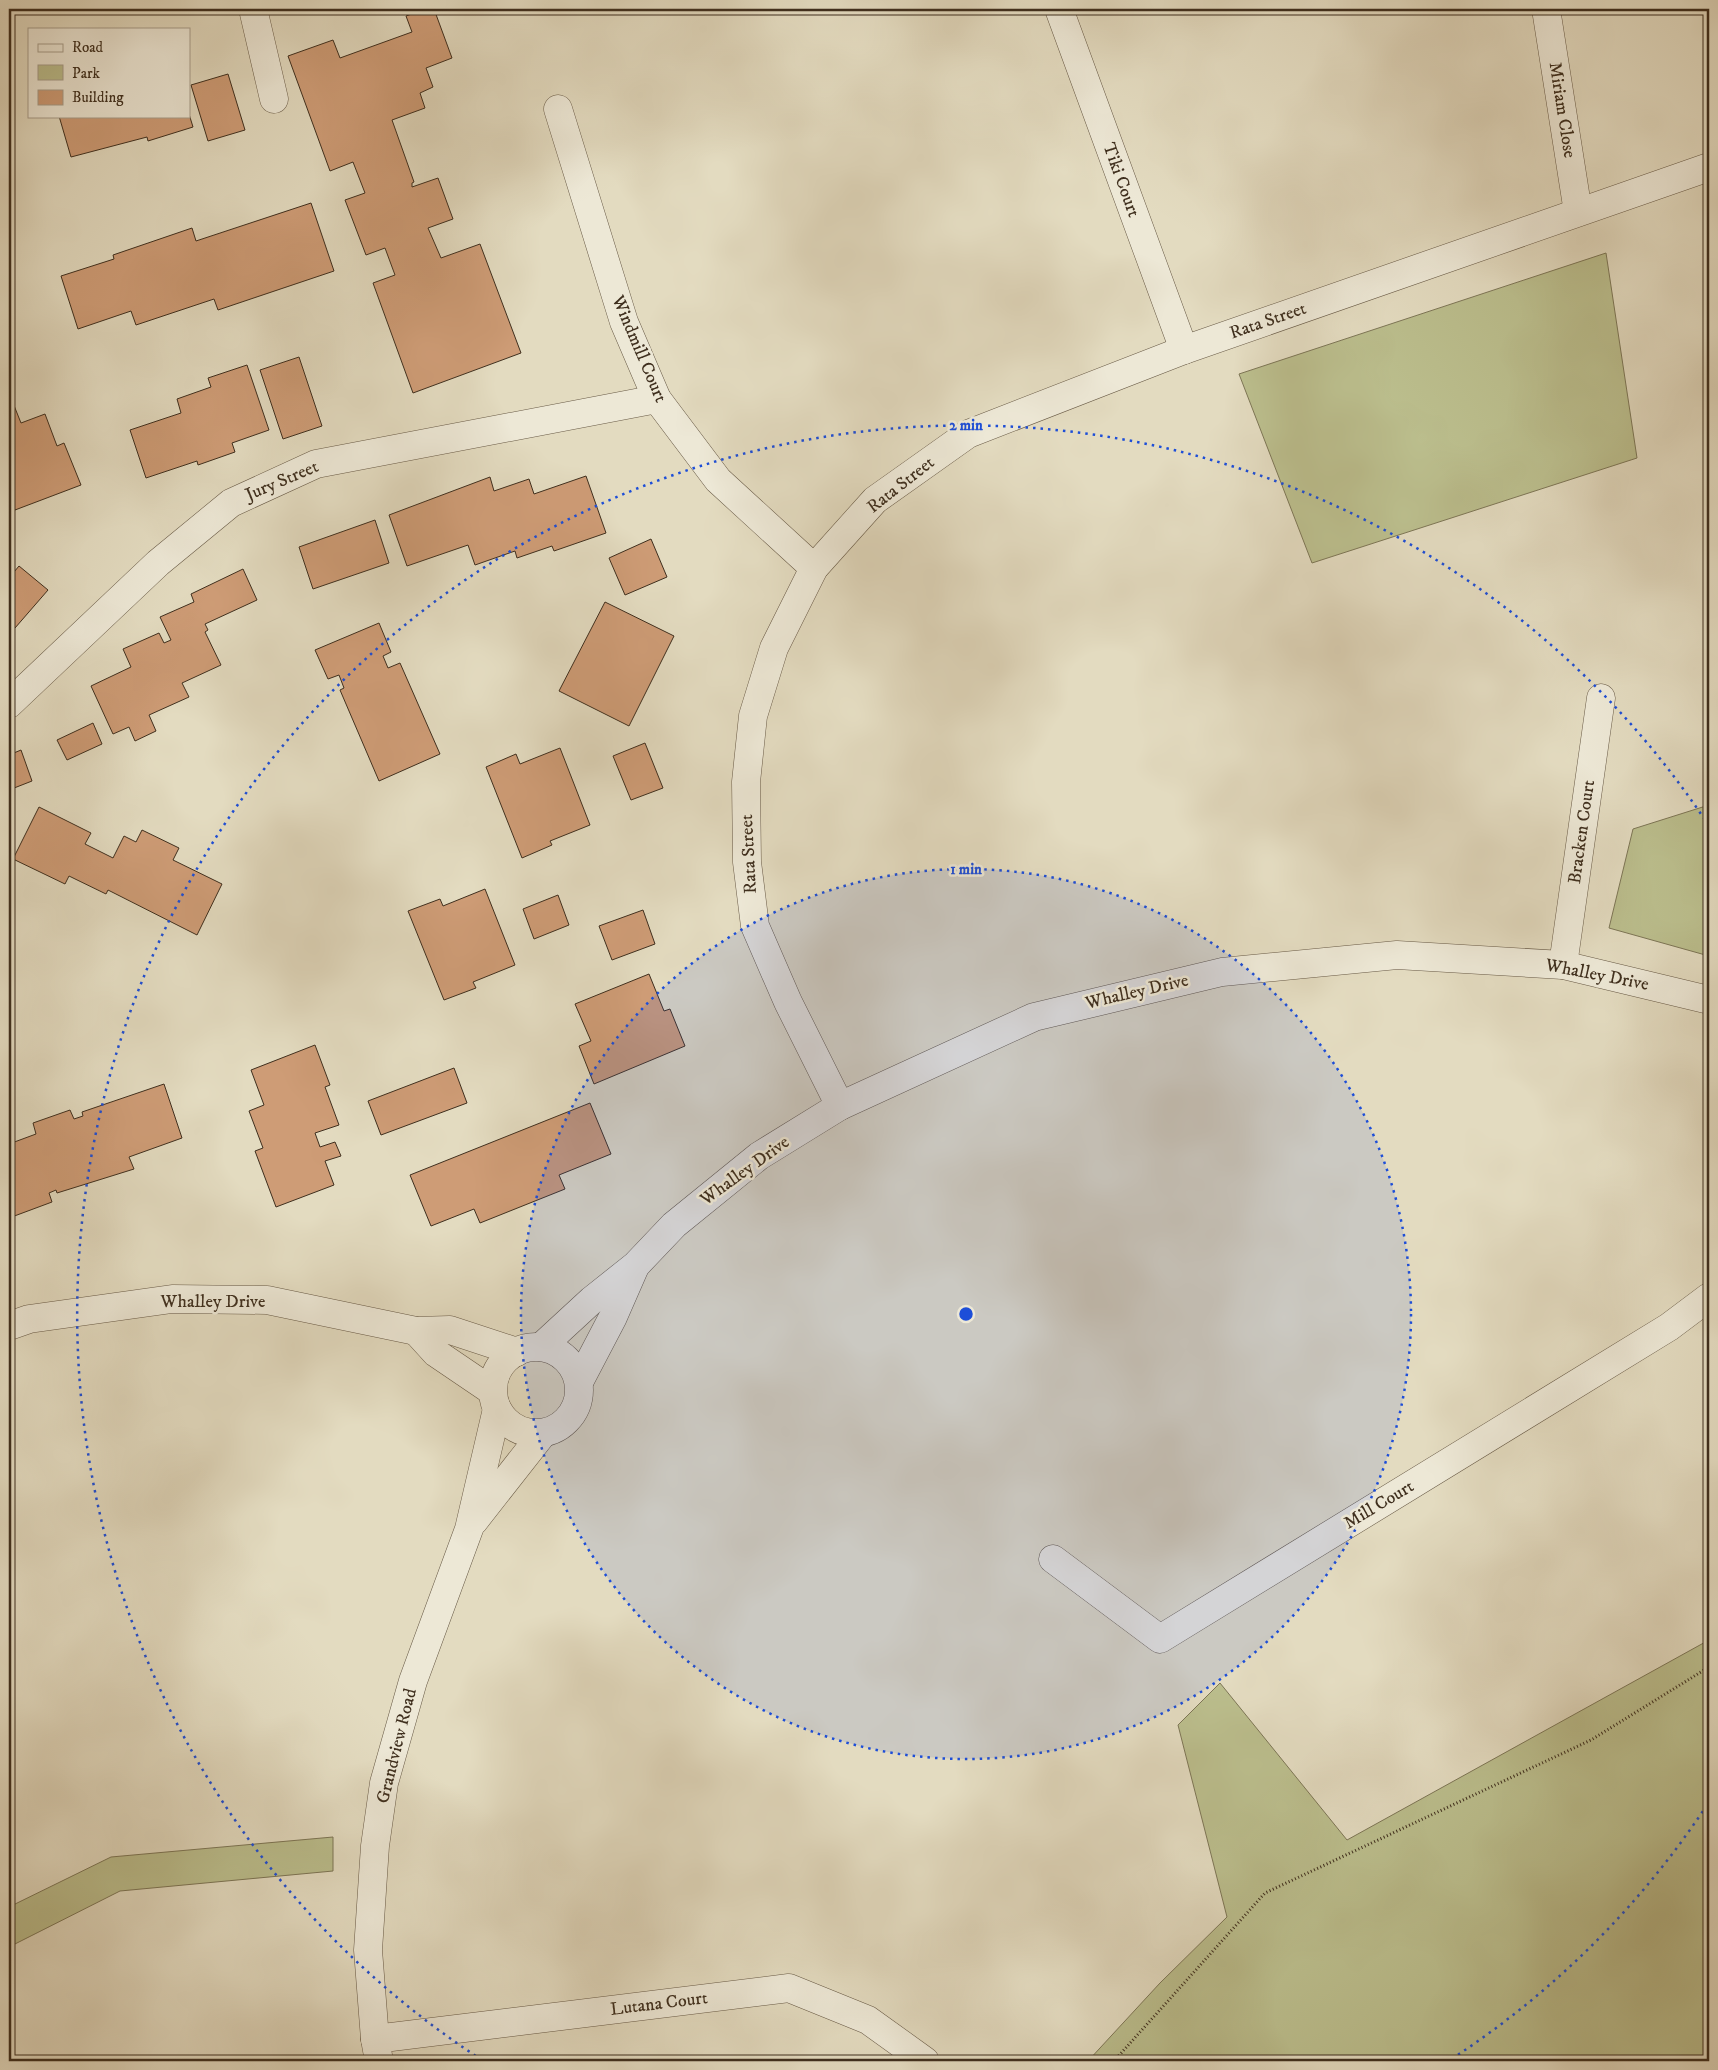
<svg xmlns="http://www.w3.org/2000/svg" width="1718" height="2070" font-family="'IM FELL DW Pica',serif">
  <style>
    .green { fill: #bbbe8d; stroke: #7d7656 }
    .building { fill: #ce9c76; stroke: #3f2f1e }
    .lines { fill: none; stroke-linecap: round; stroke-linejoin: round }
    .minor-casing { stroke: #685a46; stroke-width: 29 }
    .path { stroke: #3f2f1e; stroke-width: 3; stroke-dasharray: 1 2.5; stroke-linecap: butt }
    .minor { stroke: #ede8d6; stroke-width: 28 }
    .ring { fill: none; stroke: #1d4ed8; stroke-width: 2.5; stroke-dasharray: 2.5 5 }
    .labels { text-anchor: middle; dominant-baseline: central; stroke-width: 5; stroke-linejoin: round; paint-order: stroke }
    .street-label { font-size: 18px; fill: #3f2f1e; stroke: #ede8d6 }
    .centre { fill: #1d4ed8; stroke: #ede8d6; stroke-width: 2.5 }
    .ring-label { font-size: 15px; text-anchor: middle; font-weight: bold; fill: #1d4ed8; stroke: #ede8d6; stroke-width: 5; stroke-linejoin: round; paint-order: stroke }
  </style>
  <rect width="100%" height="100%" fill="#e3dbc0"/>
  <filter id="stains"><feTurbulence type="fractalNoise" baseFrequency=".004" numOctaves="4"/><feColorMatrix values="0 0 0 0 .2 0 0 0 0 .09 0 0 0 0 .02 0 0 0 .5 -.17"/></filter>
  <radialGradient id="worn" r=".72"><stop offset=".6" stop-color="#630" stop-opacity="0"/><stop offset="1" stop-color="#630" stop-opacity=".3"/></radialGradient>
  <g class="green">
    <polygon points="1606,253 1637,458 1312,563 1239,374"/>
    <polygon points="1709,805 1709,956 1609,928 1633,829"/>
    <polygon points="1709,1640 1709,2061 1088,2061 1160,1983 1227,1917 1178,1725 1220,1683 1347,1840"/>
    <polygon points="333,1837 333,1871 120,1891 9,1947 9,1907 111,1857"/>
  </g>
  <g class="building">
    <polygon points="425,9 434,9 452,58 426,68 433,87 420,93 425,108 392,120 414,182 412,183 412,187 438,178 453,219 428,228 441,258 480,244 521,353 413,393 373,283 395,275 385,248 366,255 345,200 365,193 353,162 330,171 288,56 333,40 340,58 412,32 406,16"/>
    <polygon points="228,74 245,130 208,141 191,85"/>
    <polygon points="189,114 193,127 148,141 147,137 71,157 59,116 189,116"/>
    <polygon points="311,203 334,271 218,310 214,299 136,325 131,311 78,329 61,276 114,259 113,255 192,228 196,241"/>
    <polygon points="299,357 322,426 283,439 260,370"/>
    <polygon points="247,365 269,430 232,443 235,452 198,465 197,461 146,478 130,430 181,413 177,399 211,387 208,378"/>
    <polygon points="9,393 21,423 45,414 57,446 64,443 81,485 15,510 9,494"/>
    <polygon points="586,476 606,533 554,551 552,546 517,558 515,551 475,565 468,545 407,566 389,515 490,477 494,491 529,479 534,494"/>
    <polygon points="375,520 389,563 313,589 299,547"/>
    <polygon points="651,539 667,577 625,595 609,558"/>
    <polygon points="19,566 48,590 15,628 9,623 9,578"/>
    <polygon points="243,569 257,600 205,624 208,630 205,632 221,665 182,683 189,697 149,715 156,731 135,741 129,727 113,734 91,686 131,667 123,649 159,633 164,643 171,640 160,617 194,602 191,594"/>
    <polygon points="605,602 674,636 629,726 559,691"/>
    <polygon points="379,623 391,652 383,656 388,668 400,663 440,754 379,781 340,690 344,688 339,675 328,679 315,650"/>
    <polygon points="93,723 102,744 67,760 57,740"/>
    <polygon points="645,743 663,788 631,800 613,756"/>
    <polygon points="560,748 590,825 550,841 552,845 522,858 486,767 516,754 520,764"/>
    <polygon points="21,750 32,781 9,790 9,755"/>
    <polygon points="39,807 91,833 85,844 113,858 124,836 136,842 142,830 179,848 173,860 222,884 197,935 108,890 106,894 69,876 65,884 13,859"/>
    <polygon points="485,889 515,965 473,982 476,988 444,1000 408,911 440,899 443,906"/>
    <polygon points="558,895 569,925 534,939 523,909"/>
    <polygon points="643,910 655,944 612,960 599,926"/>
    <polygon points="649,974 664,1011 670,1009 685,1046 594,1084 579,1046 591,1041 575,1004"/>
    <polygon points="315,1045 330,1085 325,1087 339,1125 315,1133 320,1147 335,1142 341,1156 325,1161 334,1185 276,1207 255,1151 263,1148 249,1111 264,1105 251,1070"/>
    <polygon points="454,1068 467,1103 381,1135 368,1101"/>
    <polygon points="164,1084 182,1138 129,1157 134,1169 57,1193 56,1190 49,1193 52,1202 9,1218 9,1144 36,1134 33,1123 70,1110 74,1119 83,1116 82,1112"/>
    <polygon points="590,1103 611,1154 559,1175 565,1189 480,1223 474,1209 431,1226 410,1175"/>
  </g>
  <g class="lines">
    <defs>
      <g id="minor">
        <polyline points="253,9 274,99"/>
        <polyline points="1059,9 1184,350"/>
        <polyline points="1546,9 1578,212"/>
        <polyline points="558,109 624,322 657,399 718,480 814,568"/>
        <polyline points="9,704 158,563 231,503 316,464 657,399"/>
        <polyline points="1563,965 1601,698"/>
        <polyline points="840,1106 788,1002 755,926 747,862 746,782 753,716 774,648 814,568 875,500 968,434 1184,350 1709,167"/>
        <polyline points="9,1326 29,1319 172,1299 267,1300 416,1331 450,1330 517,1352"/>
        <polyline points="416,1331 436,1353 492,1391"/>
        <circle cx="536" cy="1390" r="43"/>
        <polyline points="541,1347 592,1300 636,1265 674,1225 759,1156 840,1106 1034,1017 1222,972 1397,955 1563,965 1709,1000"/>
        <polyline points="579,1382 613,1317 634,1269"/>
        <polyline points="474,1521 543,1433"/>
        <polyline points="1053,1559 1160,1639 1669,1327 1709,1297"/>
        <polyline points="375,2039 789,1988 868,2020 925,2061"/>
        <polyline points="379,2061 375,2039 368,1950 375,1846 384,1783 413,1681 469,1529 497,1409"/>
      </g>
    </defs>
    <use href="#minor" class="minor-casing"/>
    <polyline class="path" points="1114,2061 1265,1893 1591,1740 1709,1667"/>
    <use href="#minor" class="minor"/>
  </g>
  <circle cx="966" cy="1314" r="445" fill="#1d4ed8" fill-opacity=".12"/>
  <g class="ring">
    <circle cx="966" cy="1314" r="445"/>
    <path d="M1707 1805A889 889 0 0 1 1450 2060M482 2060A889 889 0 1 1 1707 823"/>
  </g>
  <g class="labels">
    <g class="street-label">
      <text transform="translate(1562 110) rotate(81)">Miriam Close</text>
      <text transform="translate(1121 180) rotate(70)">Tiki Court</text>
      <text transform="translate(1268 321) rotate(-19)">Rata Street</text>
      <text transform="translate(639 349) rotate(67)">Windmill Court</text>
      <text transform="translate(282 481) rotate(-23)">Jury Street</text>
      <text transform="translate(901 485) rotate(-38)">Rata Street</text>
      <text transform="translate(1582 832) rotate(-82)">Bracken Court</text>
      <text transform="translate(749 854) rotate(-93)">Rata Street</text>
      <text transform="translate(1597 975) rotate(11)">Whalley Drive</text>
      <text transform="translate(1137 992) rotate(-13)">Whalley Drive</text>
      <text transform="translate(745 1171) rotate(-36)">Whalley Drive</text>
      <text x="213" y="1302">Whalley Drive</text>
      <text transform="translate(1379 1505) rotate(-31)">Mill Court</text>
      <text transform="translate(397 1746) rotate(-76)">Grandview Road</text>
      <text transform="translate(659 2004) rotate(-7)">Lutana Court</text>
    </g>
  </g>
  <circle cx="966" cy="1314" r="8" class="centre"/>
  <g class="ring-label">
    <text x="966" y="430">2 min</text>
    <text x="966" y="874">1 min</text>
  </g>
  <rect width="1718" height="2070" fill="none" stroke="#e3dbc0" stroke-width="30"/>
  <rect x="10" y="10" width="1698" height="2050" fill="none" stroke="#3f2f1e" stroke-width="2.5"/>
  <rect x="15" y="15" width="1688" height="2040" fill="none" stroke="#3f2f1e"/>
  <rect x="28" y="28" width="162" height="90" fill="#ede8d6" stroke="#a79e8c"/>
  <rect x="38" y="44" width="25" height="8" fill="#ede8d6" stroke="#a79e8c"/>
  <text x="72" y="52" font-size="15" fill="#3f2f1e">Road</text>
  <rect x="38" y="65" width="25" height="15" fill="#bbbe8d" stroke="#a79e8c"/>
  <text x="72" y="78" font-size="15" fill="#3f2f1e">Park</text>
  <rect x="38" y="90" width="25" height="15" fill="#ce9c76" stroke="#a79e8c"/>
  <text x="72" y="102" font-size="15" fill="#3f2f1e">Building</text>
  <rect width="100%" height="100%" filter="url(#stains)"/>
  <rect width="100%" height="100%" fill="url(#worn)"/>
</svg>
